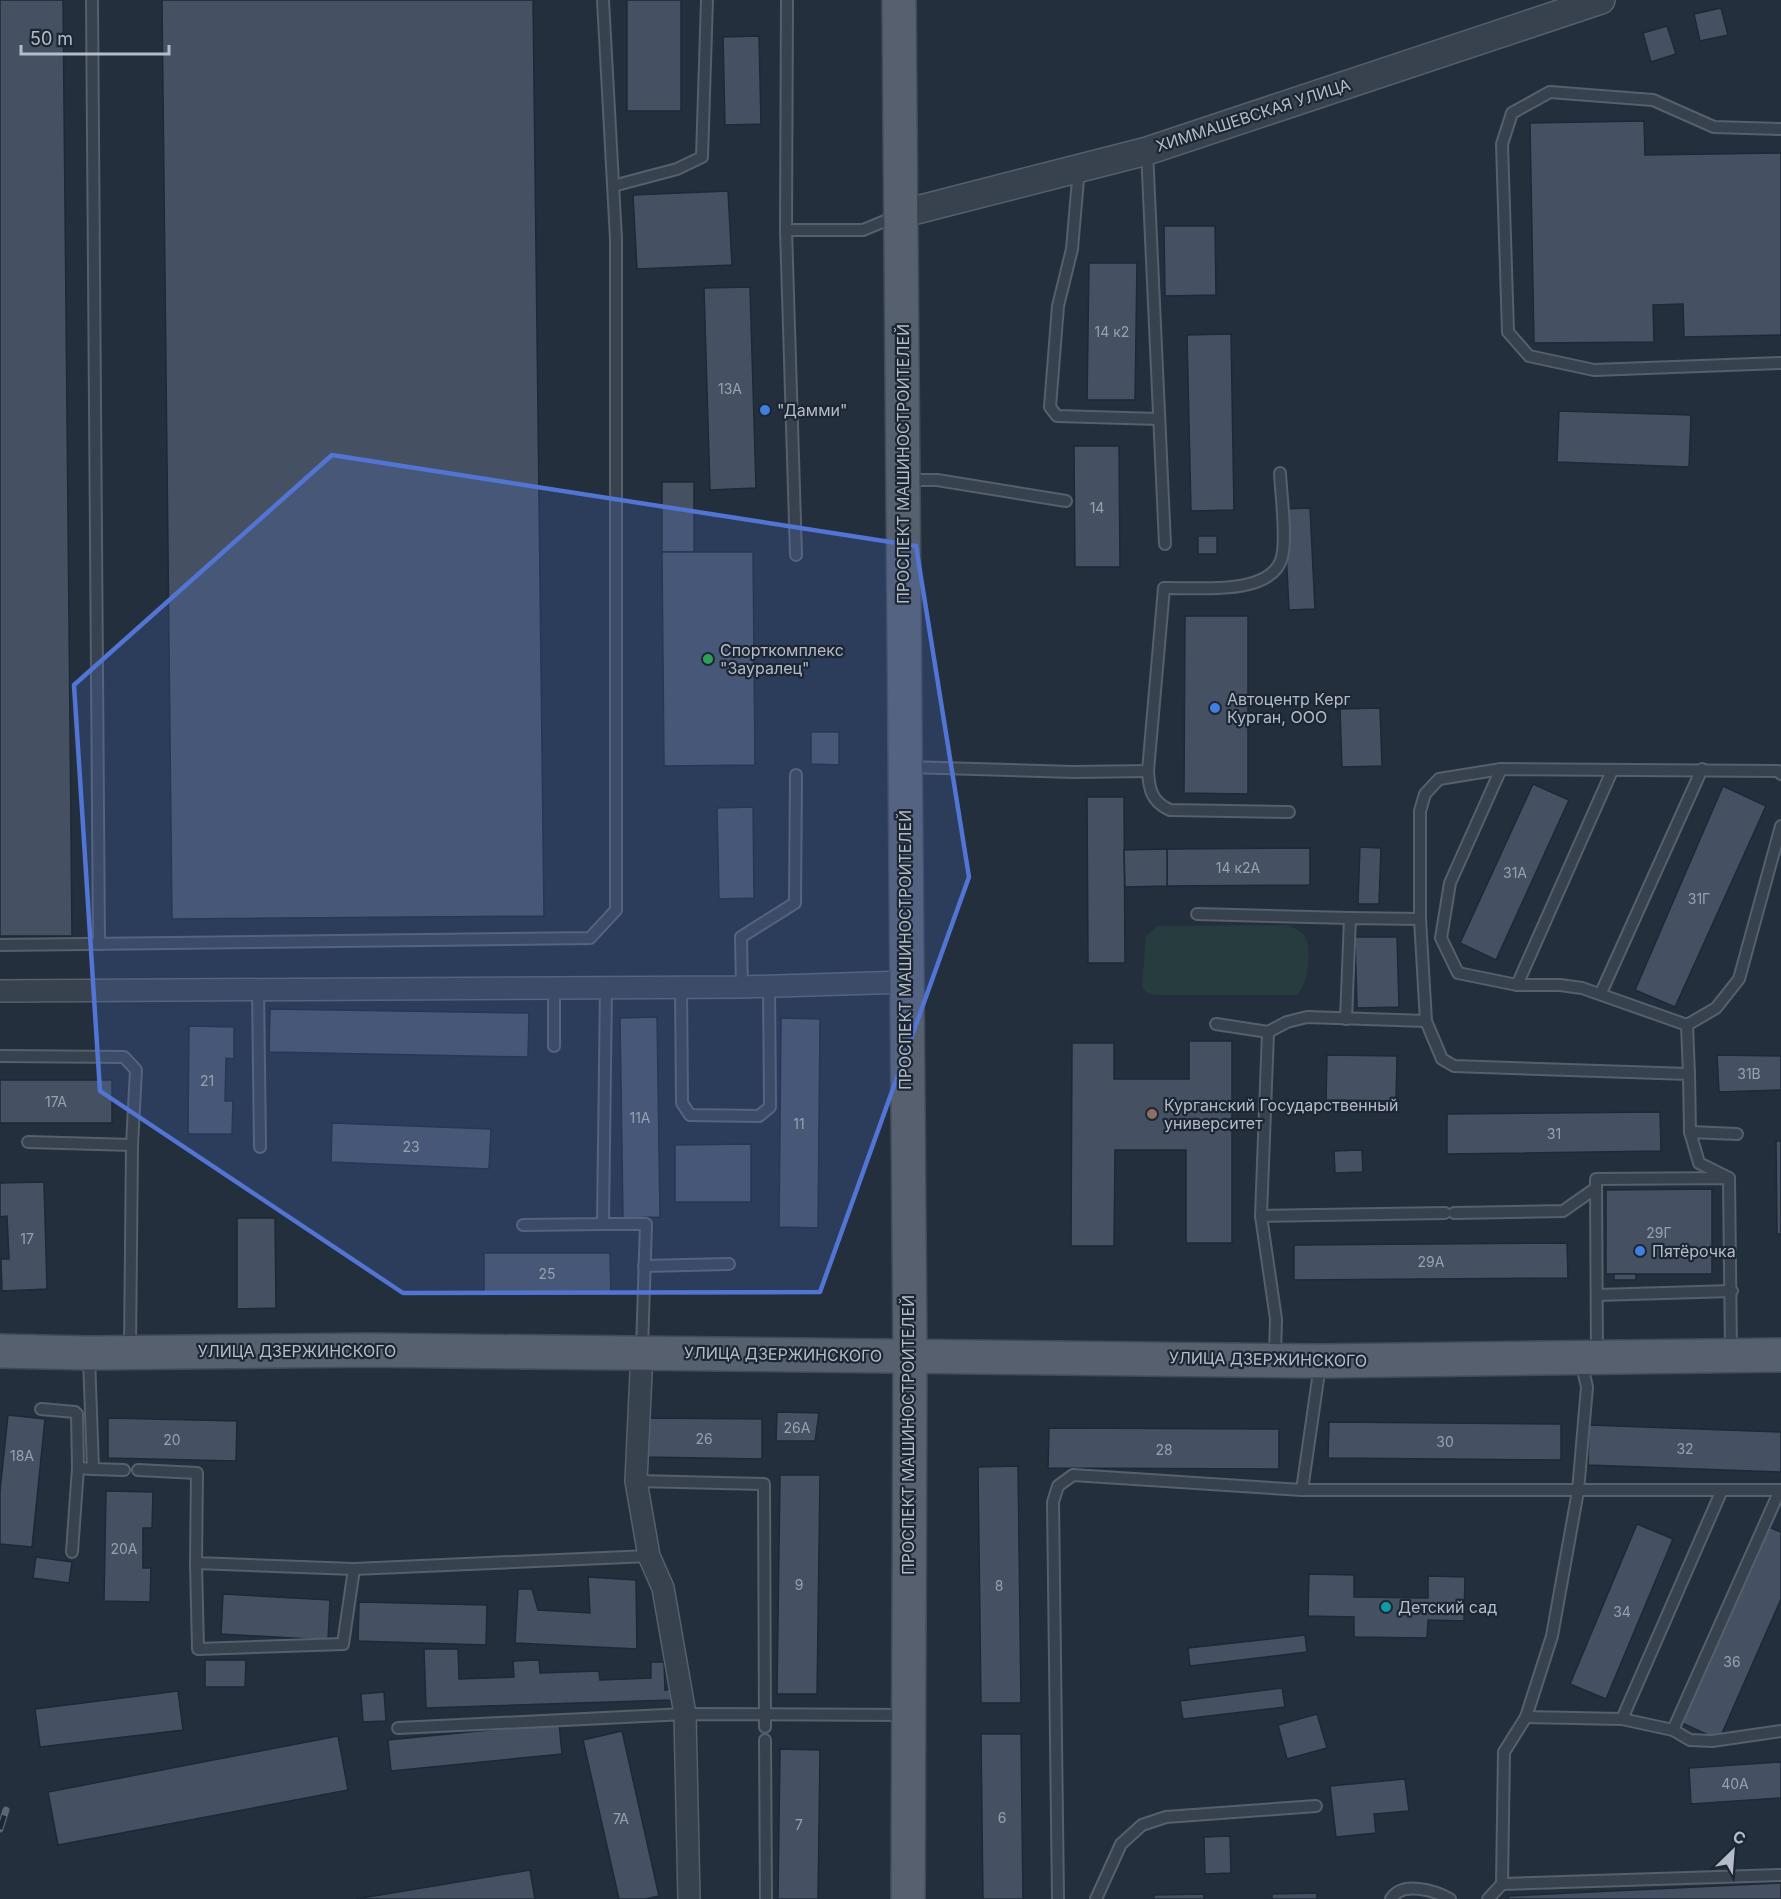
<svg xmlns="http://www.w3.org/2000/svg" width="1781" height="1899" font-family="Inter,sans-serif">
  <style>
    .garden { fill: #263c3f }
    .building { fill: #455162; stroke: #1f2835; stroke-width: 1.5 }
    .lines { fill: none; stroke-linecap: round; stroke-linejoin: round }
    .service-casing { stroke: #565f6c; stroke-width: 14 }
    .minor-casing { stroke: #565f6c; stroke-width: 24 }
    .tertiary-casing { stroke: #565f6c; stroke-width: 30 }
    .primary-casing { stroke: #414a57; stroke-width: 36 }
    .service { stroke: #38414e; stroke-width: 10 }
    .minor { stroke: #38414e; stroke-width: 21 }
    .tertiary { stroke: #38414e; stroke-width: 27 }
    .primary { stroke: #56606e; stroke-width: 33 }
    .rail-casing { stroke: #5a6575; stroke-width: 7 }
    .rail { stroke: #1d2633; stroke-width: 4.5; stroke-dasharray: 14; stroke-linecap: butt }
    .marked { fill: #5274d3; fill-opacity: 0.2; stroke: #5274d3; stroke-width: 4.5; stroke-linejoin: round }
    .shop-dot { fill: #3f7fe0; stroke: #1d2633; stroke-width: 2 }
    .leisure-dot { fill: #2e9e5b; stroke: #1d2633; stroke-width: 2 }
    .education-dot { fill: #8d6e63; stroke: #1d2633; stroke-width: 2 }
    .culture-dot { fill: #0f9aa8; stroke: #1d2633; stroke-width: 2 }
    .labels { text-anchor: middle; dominant-baseline: central; stroke-width: 4.5; stroke-linejoin: round; paint-order: stroke }
    .number-label { font-size: 14px; fill: #98a1af }
    .street-label { font-size: 16px; fill: #b4bcc9; stroke: #1d2633 }
    .poi-label { font-size: 16px; fill: #b4bcc9; stroke: #1d2633; text-anchor: start }
  </style>
  <rect width="100%" height="100%" fill="#242f3e"/>
  <path class="garden" d="M1287,925C1293,928 1300,930 1304,935C1313,948 1308,984 1297,995H1155L1147,993L1142,987L1146,936L1158,926Z"/>
  <g class="building">
    <polygon points="0,0 63,0 72,936 0,936"/>
    <polygon points="162,0 533,0 544,916 172,919"/>
    <rect x="627" y="0" width="54" height="111"/>
    <polygon points="1721,8 1728,35 1700,41 1694,14"/>
    <polygon points="1667,26 1676,54 1651,62 1643,33"/>
    <polygon points="759,36 761,124 725,125 723,37"/>
    <polygon points="1644,121 1645,155 1781,153 1781,335 1684,337 1683,304 1653,305 1654,342 1534,343 1530,123"/>
    <polygon points="728,191 732,265 637,269 633,195"/>
    <polygon points="1164,226 1215,226 1216,295 1165,296"/>
    <polygon points="1089,263 1137,263 1135,400 1087,400"/>
    <polygon points="750,287 756,488 710,490 704,288"/>
    <polygon points="1231,334 1234,510 1191,511 1187,335"/>
    <polygon points="1559,411 1691,415 1689,467 1557,462"/>
    <polygon points="1074,446 1119,446 1120,567 1075,567"/>
    <rect x="662" y="482" width="32" height="70"/>
    <polygon points="1310,508 1315,609 1289,610 1284,509"/>
    <rect x="1198" y="536" width="19" height="18"/>
    <polygon points="662,552 753,552 755,765 664,766"/>
    <polygon points="1185,616 1248,616 1248,794 1184,793"/>
    <polygon points="1380,708 1382,766 1342,767 1340,709"/>
    <polygon points="811,732 839,732 839,765 811,764"/>
    <polygon points="1533,784 1569,800 1496,960 1460,943"/>
    <polygon points="1723,786 1766,806 1675,1007 1635,990"/>
    <polygon points="1087,797 1124,797 1125,963 1088,963"/>
    <polygon points="753,807 754,898 719,899 717,808"/>
    <polygon points="1360,847 1381,848 1379,904 1358,904"/>
    <polygon points="1310,848 1310,885 1167,886 1167,849"/>
    <polygon points="1167,849 1167,886 1125,887 1124,850"/>
    <polygon points="1355,937 1397,937 1399,1007 1357,1008"/>
    <polygon points="270,1009 529,1013 528,1057 269,1052"/>
    <polygon points="657,1017 660,1217 623,1218 620,1018"/>
    <polygon points="781,1018 820,1019 818,1228 779,1227"/>
    <polygon points="189,1026 234,1027 234,1059 226,1058 225,1101 233,1101 232,1134 188,1134"/>
    <polygon points="1189,1041 1232,1041 1232,1243 1186,1243 1186,1150 1115,1150 1114,1246 1071,1246 1072,1043 1114,1043 1114,1079 1189,1079"/>
    <polygon points="1327,1055 1397,1056 1396,1101 1326,1100"/>
    <polygon points="1717,1055 1781,1056 1781,1090 1719,1092"/>
    <rect x="0" y="1080" width="112" height="43"/>
    <polygon points="1660,1112 1661,1151 1447,1154 1447,1114"/>
    <polygon points="332,1123 491,1129 489,1169 331,1162"/>
    <polygon points="1776,1141 1781,1141 1781,1234 1777,1234"/>
    <polygon points="751,1144 751,1202 675,1202 675,1145"/>
    <polygon points="1362,1150 1363,1172 1335,1173 1334,1151"/>
    <polygon points="44,1182 47,1289 2,1291 1,1259 9,1259 7,1216 0,1217 0,1183"/>
    <polygon points="1712,1189 1712,1274 1606,1274 1606,1190"/>
    <polygon points="237,1218 275,1218 276,1308 237,1309"/>
    <polygon points="1567,1243 1568,1278 1294,1280 1294,1245"/>
    <polygon points="484,1253 610,1253 611,1293 484,1294"/>
    <rect x="1614" y="1274" width="22" height="6"/>
    <polygon points="777,1412 819,1413 815,1441 776,1441"/>
    <polygon points="8,1415 45,1419 32,1547 0,1544 0,1491"/>
    <polygon points="108,1418 237,1421 236,1461 108,1458"/>
    <polygon points="645,1418 762,1419 762,1459 645,1457"/>
    <polygon points="1329,1422 1561,1424 1561,1460 1328,1458"/>
    <polygon points="1589,1425 1781,1432 1781,1472 1588,1465"/>
    <polygon points="1049,1428 1279,1429 1279,1469 1048,1468"/>
    <polygon points="1018,1466 1021,1703 981,1703 978,1467"/>
    <polygon points="780,1475 820,1475 817,1694 777,1694"/>
    <polygon points="106,1491 153,1492 152,1528 143,1528 143,1568 151,1568 150,1602 104,1601"/>
    <polygon points="1637,1524 1673,1539 1606,1699 1570,1684"/>
    <polygon points="1769,1527 1781,1532 1781,1599 1719,1740 1682,1723"/>
    <polygon points="36,1557 72,1562 69,1583 33,1578"/>
    <polygon points="1309,1574 1354,1575 1354,1597 1428,1598 1428,1576 1465,1577 1464,1621 1428,1620 1427,1638 1354,1637 1354,1617 1308,1616"/>
    <polygon points="588,1577 636,1580 637,1649 515,1643 518,1589 532,1589 538,1610 590,1613"/>
    <polygon points="223,1594 330,1600 328,1640 221,1634"/>
    <polygon points="359,1602 487,1605 486,1645 358,1641"/>
    <polygon points="1305,1635 1307,1652 1190,1666 1188,1648"/>
    <polygon points="424,1649 458,1649 459,1679 514,1677 513,1661 539,1660 540,1673 599,1671 600,1680 651,1678 651,1662 664,1662 665,1690 671,1689 672,1700 426,1708"/>
    <polygon points="205,1660 246,1660 245,1687 205,1687"/>
    <polygon points="1282,1688 1285,1707 1183,1719 1180,1701"/>
    <polygon points="178,1691 183,1730 40,1747 35,1709"/>
    <polygon points="384,1692 386,1721 363,1722 361,1694"/>
    <polygon points="1317,1714 1327,1748 1287,1759 1278,1725"/>
    <polygon points="559,1723 562,1754 391,1771 388,1740"/>
    <polygon points="622,1731 659,1896 645,1899 619,1899 583,1740"/>
    <polygon points="981,1734 1021,1734 1023,1899 983,1899"/>
    <polygon points="338,1736 348,1790 58,1845 48,1792"/>
    <polygon points="780,1749 820,1750 818,1899 778,1899"/>
    <polygon points="1781,1762 1781,1798 1691,1804 1689,1768"/>
    <polygon points="1405,1779 1409,1811 1374,1814 1376,1833 1336,1837 1330,1786"/>
    <polygon points="1230,1836 1231,1873 1205,1874 1204,1837"/>
    <polygon points="530,1870 535,1899 356,1899"/>
    <polygon points="1781,1883 1781,1899 1509,1899 1508,1896"/>
    <polygon points="1317,1893 1317,1899 1272,1899 1272,1894"/>
    <polygon points="1204,1894 1204,1899 1154,1899 1154,1895"/>
  </g>
  <g class="lines">
    <defs>
      <g id="service">
        <polyline points="92,0 99,944"/>
        <polyline points="787,0 786,230 796,555"/>
        <polyline points="1781,129 1714,127 1653,100 1550,92 1512,113 1502,144 1508,332 1529,356 1594,370 1781,363"/>
        <polyline points="1147,151 1165,544"/>
        <polyline points="1079,168 1072,249 1058,306 1050,407 1057,416 1159,419"/>
        <polyline points="613,186 677,169 702,157 707,0"/>
        <polyline points="786,230 863,230 897,216"/>
        <path d="M1280,473C1281,494 1287,538 1282,557C1272,597 1196,587 1164,588L1148,771C1149,790 1152,802 1170,810L1289,812"/>
        <polyline points="906,480 937,480 1066,501"/>
        <polyline points="908,767 1073,772 1148,771"/>
        <polyline points="1501,769 1450,883 1441,938 1458,973 1517,985 1560,985 1582,988 1687,1025 1716,1008 1739,979 1781,826"/>
        <polyline points="1197,914 1350,918"/>
        <polyline points="0,945 590,938 616,910 616,239 603,0"/>
        <polyline points="1517,985 1612,771"/>
        <polyline points="681,987 682,1103 690,1115 759,1116 770,1107 769,986"/>
        <polyline points="742,987 741,937 795,903 796,775"/>
        <polyline points="258,991 260,1147"/>
        <polyline points="1601,993 1702,769"/>
        <polyline points="1346,1019 1350,918 1420,919"/>
        <polyline points="1216,1024 1268,1032 1287,1022 1307,1017 1426,1021"/>
        <polyline points="1687,1025 1689,1074"/>
        <polyline points="554,1046 554,988"/>
        <polyline points="0,1056 124,1057 136,1070 132,1145 130,1349"/>
        <polyline points="1690,1132 1737,1134"/>
        <polyline points="28,1142 132,1145"/>
        <polyline points="1729,1178 1699,1163 1690,1132 1689,1074 1454,1066 1442,1059 1426,1021 1420,919 1420,811 1425,794 1439,779 1501,769 1778,771 1781,774"/>
        <polyline points="1596,1188 1597,1353"/>
        <polyline points="1454,1213 1563,1211 1596,1188 1596,1179 1729,1178 1731,1351"/>
        <polyline points="1261,1216 1268,1032"/>
        <polyline points="603,1224 646,1224 642,1349"/>
        <polyline points="523,1225 603,1224 606,987"/>
        <polyline points="644,1266 729,1264"/>
        <polyline points="1597,1295 1732,1291"/>
        <polyline points="1275,1356 1276,1319 1261,1216 1445,1213"/>
        <polyline points="89,1357 93,1469 124,1470"/>
        <polyline points="41,1409 75,1412 77,1414 78,1468"/>
        <polyline points="138,1470 197,1473 196,1563 354,1569 649,1556"/>
        <polyline points="636,1481 764,1484 765,1727"/>
        <polyline points="1302,1490 1320,1365"/>
        <polyline points="72,1552 78,1468 93,1469"/>
        <polyline points="196,1563 198,1649 343,1644 354,1569"/>
        <polyline points="1526,1717 1622,1719 1673,1730 1690,1740 1712,1741 1781,1731"/>
        <polyline points="1622,1719 1722,1490"/>
        <polyline points="398,1728 685,1714 904,1715"/>
        <polyline points="1673,1730 1780,1490"/>
        <polyline points="765,1740 766,1899"/>
        <polyline points="1502,1884 1781,1875"/>
        <polyline points="1058,1899 1053,1502 1058,1486 1073,1475 1302,1490 1781,1490"/>
        <polyline points="1096,1899 1121,1844 1142,1825 1166,1817 1316,1806"/>
        <path d="M1391,1899C1402,1881 1434,1890 1450,1899"/>
        <polyline points="1488,1899 1502,1884 1504,1752 1526,1717 1552,1636 1578,1491 1587,1387 1581,1361"/>
      </g>
      <g id="minor">
        <polyline points="0,991 742,987 905,982"/>
        <polyline points="642,1352 636,1481 649,1556 663,1588 685,1714 689,1899"/>
      </g>
      <polyline id="tertiary" points="901,214 1147,151 1601,0"/>
      <g id="primary">
        <polyline points="899,0 910,1356 908,1899"/>
        <polyline points="0,1351 88,1353 367,1350 1321,1361 1781,1355"/>
      </g>
    </defs>
    <use href="#service" class="service-casing"/>
    <use href="#minor" class="minor-casing"/>
    <use href="#tertiary" class="tertiary-casing"/>
    <use href="#primary" class="primary-casing"/>
    <use href="#service" class="service"/>
    <use href="#minor" class="minor"/>
    <use href="#tertiary" class="tertiary"/>
    <use href="#primary" class="primary"/>
    <defs>
      <polyline id="rail" points="0,1829 6,1810"/>
    </defs>
    <use href="#rail" class="rail-casing"/>
    <use href="#rail" class="rail"/>
  </g>
  <path class="marked" d="M332,455L916,546L969,877L820,1292L403,1293L100,1091L74,685Z"/>
  <g class="shop-dot">
    <circle cx="765" cy="410" r="6"/>
    <circle cx="1215" cy="708" r="6"/>
    <circle cx="1640" cy="1251" r="6"/>
  </g>
  <circle class="leisure-dot" cx="708" cy="659" r="6"/>
  <circle class="education-dot" cx="1152" cy="1114" r="6"/>
  <circle class="culture-dot" cx="1386" cy="1607" r="6"/>
  <g class="labels">
    <g class="number-label">
      <text x="1112" y="331">14 к2</text>
      <text x="730" y="388">13А</text>
      <text x="1097" y="507">14</text>
      <text x="1238" y="867">14 к2А</text>
      <text x="1515" y="872">31А</text>
      <text x="1699" y="898">31Г</text>
      <text x="1749" y="1073">31В</text>
      <text x="207" y="1080">21</text>
      <text x="56" y="1101">17А</text>
      <text x="640" y="1117">11А</text>
      <text x="799" y="1123">11</text>
      <text x="1554" y="1133">31</text>
      <text x="411" y="1146">23</text>
      <text x="1659" y="1232">29Г</text>
      <text x="27" y="1238">17</text>
      <text x="1431" y="1261">29А</text>
      <text x="547" y="1273">25</text>
      <text x="797" y="1427">26А</text>
      <text x="704" y="1438">26</text>
      <text x="172" y="1439">20</text>
      <text x="1445" y="1441">30</text>
      <text x="1685" y="1448">32</text>
      <text x="1164" y="1449">28</text>
      <text x="22" y="1455">18А</text>
      <text x="124" y="1548">20А</text>
      <text x="799" y="1584">9</text>
      <text x="999" y="1585">8</text>
      <text x="1622" y="1611">34</text>
      <text x="1732" y="1661">36</text>
      <text x="1735" y="1783">40А</text>
      <text x="1002" y="1817">6</text>
      <text x="621" y="1818">7А</text>
      <text x="799" y="1824">7</text>
    </g>
    <g class="street-label">
      <text transform="translate(1253 115) rotate(-18)">ХИММАШЕВСКАЯ УЛИЦА</text>
      <text transform="translate(903 464) rotate(-90)">ПРОСПЕКТ МАШИНОСТРОИТЕЛЕЙ</text>
      <text transform="translate(905 950) rotate(-90)">ПРОСПЕКТ МАШИНОСТРОИТЕЛЕЙ</text>
      <text x="297" y="1351">УЛИЦА ДЗЕРЖИНСКОГО</text>
      <text transform="translate(783 1354) rotate(1)">УЛИЦА ДЗЕРЖИНСКОГО</text>
      <text transform="translate(1268 1359) rotate(1)">УЛИЦА ДЗЕРЖИНСКОГО</text>
      <text transform="translate(908 1435) rotate(-90)">ПРОСПЕКТ МАШИНОСТРОИТЕЛЕЙ</text>
    </g>
    <g class="poi-label">
      <text x="777" y="410">"Дамми"</text>
      <text x="720" y="650">Спорткомплекс<tspan x="720" dy="18">"Зауралец"</tspan></text>
      <text x="1227" y="699">Автоцентр Керг<tspan x="1227" dy="18">Курган, ООО</tspan></text>
      <text x="1164" y="1105">Курганский Государственный<tspan x="1164" dy="18">университет</tspan></text>
      <text x="1652" y="1251">Пятёрочка</text>
      <text x="1398" y="1607">Детский сад</text>
    </g>
  </g>
  <g transform="translate(1733 1851) rotate(25)" stroke="#1d2633" stroke-width="4.5" paint-order="stroke">
  <path d="M0-4.5L10 22L0 15L-10 22Z" fill="#b4bcc9"/>
  <text y="-9" font-size="16" font-weight="bold" text-anchor="middle" fill="#b4bcc9">С</text>
  </g>
  <path d="M21 45v9h148v-9" fill="none" stroke="#b4bcc9" stroke-width="3"/>
  <text x="30" y="45" font-size="18" fill="#b4bcc9" stroke="#1d2633" stroke-width="4.5" paint-order="stroke">50 m</text>
</svg>
